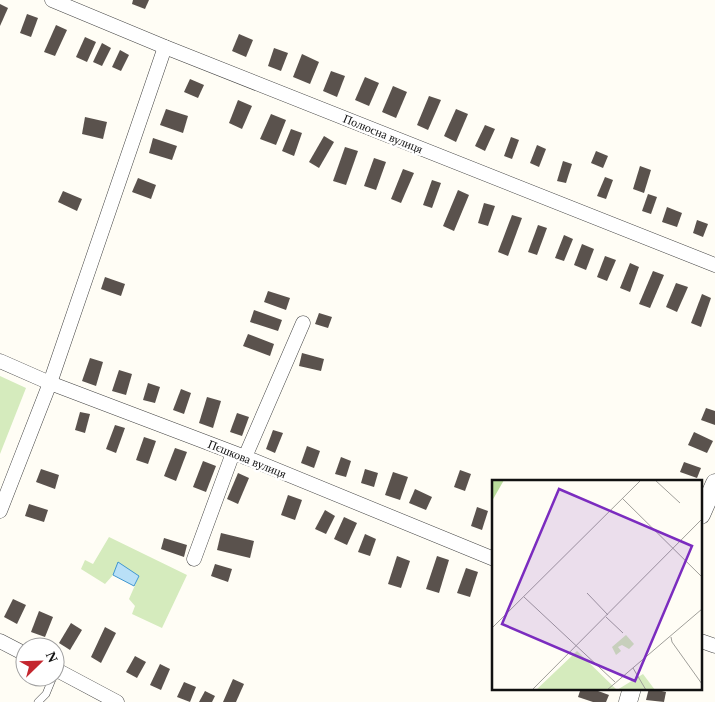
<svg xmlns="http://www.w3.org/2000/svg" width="715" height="702" font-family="Georgia,serif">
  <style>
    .green { fill: #d5ebbd }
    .water { fill: #b9e0f7; stroke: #3f96cf }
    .building { fill: #5a524d }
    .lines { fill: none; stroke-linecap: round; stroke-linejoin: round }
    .service-casing { stroke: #444; stroke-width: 8 }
    .minor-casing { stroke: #444; stroke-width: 15 }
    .tertiary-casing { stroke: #444; stroke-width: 19 }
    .service { stroke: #fff; stroke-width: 7 }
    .minor { stroke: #fff; stroke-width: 14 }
    .tertiary { stroke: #fff; stroke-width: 18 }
    .labels { text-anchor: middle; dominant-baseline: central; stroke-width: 5; stroke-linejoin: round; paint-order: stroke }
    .street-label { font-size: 12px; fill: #111; stroke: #fff }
    .inset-road { fill: none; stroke: #a09f9a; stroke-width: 1 }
    .view { fill: #7b2cbf; fill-opacity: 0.15; stroke: #7b2cbf; stroke-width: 2.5 }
    .inset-edge { fill: none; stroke: #111; stroke-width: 2.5 }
  </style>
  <rect width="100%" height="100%" fill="#fffdf5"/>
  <g class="green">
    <polygon points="0,376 26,388 0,454"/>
    <polygon points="109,537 187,575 162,628 132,614 135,606 129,599 139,576 118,563 113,575 105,584 81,569 85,560 93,564"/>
  </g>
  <polygon class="water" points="118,562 139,576 134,586 113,575"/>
  <g class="building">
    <polygon points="133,0 149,0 145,9 132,4"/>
    <polygon points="0,4 8,8 0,26"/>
    <polygon points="27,14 38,18 31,37 20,33"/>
    <polygon points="56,25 67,30 55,56 44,52"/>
    <polygon points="239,34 253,40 246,57 232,51"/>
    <polygon points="85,37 96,42 87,62 76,57"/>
    <polygon points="102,43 111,48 102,66 93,62"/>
    <polygon points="274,48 288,53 281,71 268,66"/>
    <polygon points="120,50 129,55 121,71 112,67"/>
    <polygon points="302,54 319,62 310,84 293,77"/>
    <polygon points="331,71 345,76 337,97 323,91"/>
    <polygon points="365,77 379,83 369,106 355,100"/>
    <polygon points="190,79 204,85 198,98 184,92"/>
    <polygon points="393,86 407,92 396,118 382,112"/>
    <polygon points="429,96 441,100 428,130 417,125"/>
    <polygon points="238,100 252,106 242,129 229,123"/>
    <polygon points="166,109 188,116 183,133 160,125"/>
    <polygon points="456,109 468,114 456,142 444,136"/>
    <polygon points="271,114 286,120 276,145 260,139"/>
    <polygon points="85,117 107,122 103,139 82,134"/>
    <polygon points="485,125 495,129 485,151 475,146"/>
    <polygon points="291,129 302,133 294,156 282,151"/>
    <polygon points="324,136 334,142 319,168 309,162"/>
    <polygon points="511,137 519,140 512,159 504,156"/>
    <polygon points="153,138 177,146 172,160 149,153"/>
    <polygon points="537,145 546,149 539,167 530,163"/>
    <polygon points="345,147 358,151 346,185 333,181"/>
    <polygon points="596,151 608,156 603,168 591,163"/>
    <polygon points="374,158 386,162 376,190 364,186"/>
    <polygon points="563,161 572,164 566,183 557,181"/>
    <polygon points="640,166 651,170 644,193 633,189"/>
    <polygon points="403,169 414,173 401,203 391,199"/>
    <polygon points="605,177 613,180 606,199 597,196"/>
    <polygon points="138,178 156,185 151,199 132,192"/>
    <polygon points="432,180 441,183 432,208 423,205"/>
    <polygon points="458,190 469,195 454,231 443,226"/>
    <polygon points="63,191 82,199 77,211 58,202"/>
    <polygon points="648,194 657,197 651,214 642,211"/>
    <polygon points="484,203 495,206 488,226 478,223"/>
    <polygon points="667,207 682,213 677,227 662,222"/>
    <polygon points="512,215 522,218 508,256 498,252"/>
    <polygon points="697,220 708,224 703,237 693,233"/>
    <polygon points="538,225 547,228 537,255 528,252"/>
    <polygon points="564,235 573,239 564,261 555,258"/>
    <polygon points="582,244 594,249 586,270 574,265"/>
    <polygon points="605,256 616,260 607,281 597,277"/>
    <polygon points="630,263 639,267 630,292 620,288"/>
    <polygon points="653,271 664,275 650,308 639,304"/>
    <polygon points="105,277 125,284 121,296 101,289"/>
    <polygon points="676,283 688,287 677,312 666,307"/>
    <polygon points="268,291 290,298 286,310 264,302"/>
    <polygon points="702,294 711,298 701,327 691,323"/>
    <polygon points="254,310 282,320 278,331 250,322"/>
    <polygon points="319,313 332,317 328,328 315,324"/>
    <polygon points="248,334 274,344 270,356 243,346"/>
    <polygon points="302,353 324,359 321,371 299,366"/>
    <polygon points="90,358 103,362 96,386 82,381"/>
    <polygon points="119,370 132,374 126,395 112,391"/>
    <polygon points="148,383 160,387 155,403 143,400"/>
    <polygon points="181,389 191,393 184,414 173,410"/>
    <polygon points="207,397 221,401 213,428 199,423"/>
    <polygon points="706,408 715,411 715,425 701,420"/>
    <polygon points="80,412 90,414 85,433 75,430"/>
    <polygon points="237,413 249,417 242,436 230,432"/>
    <polygon points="115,425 125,428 116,453 106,449"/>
    <polygon points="273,430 283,433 275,453 266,449"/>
    <polygon points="694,432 713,441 707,453 688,445"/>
    <polygon points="144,437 156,441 148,464 136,460"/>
    <polygon points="307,446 320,451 314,468 301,463"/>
    <polygon points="175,448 187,452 176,481 164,476"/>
    <polygon points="341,457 351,461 346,477 335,474"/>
    <polygon points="203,461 216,466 206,492 193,487"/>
    <polygon points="684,462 701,468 697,478 680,472"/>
    <polygon points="41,469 59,475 55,489 36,482"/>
    <polygon points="365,469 378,473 374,487 361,483"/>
    <polygon points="460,470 471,474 465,491 454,487"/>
    <polygon points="393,472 408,477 400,500 385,495"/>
    <polygon points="238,473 249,478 238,504 227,499"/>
    <polygon points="415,489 432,497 426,510 409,503"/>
    <polygon points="288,495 302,500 295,520 281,515"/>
    <polygon points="29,504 48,510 44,522 25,516"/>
    <polygon points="477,507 488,511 482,530 471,526"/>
    <polygon points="325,510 335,516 326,534 315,529"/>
    <polygon points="344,517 357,523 347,545 334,539"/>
    <polygon points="221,533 254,541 250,558 217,550"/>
    <polygon points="365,534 376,539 370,556 358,552"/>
    <polygon points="164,538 187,545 184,557 161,549"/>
    <polygon points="397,556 410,561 401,588 388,584"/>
    <polygon points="437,556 449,560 439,593 426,589"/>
    <polygon points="215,564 232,569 228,582 211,576"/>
    <polygon points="466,568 478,572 470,597 457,593"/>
    <polygon points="13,599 26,605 17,624 4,617"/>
    <polygon points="39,611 53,617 45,637 31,632"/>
    <polygon points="71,623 82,630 70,650 59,643"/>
    <polygon points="105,627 116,633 101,663 91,657"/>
    <polygon points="135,656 146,662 137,678 126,672"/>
    <polygon points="160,664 170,669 161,690 150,685"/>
    <polygon points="233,679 244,684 236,702 223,702"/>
    <polygon points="184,682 196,687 190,702 177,697"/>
    <polygon points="581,688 590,688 609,695 606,702 593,702 578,697"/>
    <polygon points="649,688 666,692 664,702 646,700"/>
    <polygon points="205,691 215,696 212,702 199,702"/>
  </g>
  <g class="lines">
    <defs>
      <polyline id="service" points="38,702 46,694 53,677"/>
      <g id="minor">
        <polyline points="52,0 165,47 715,265"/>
        <polyline points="0,361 50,383 245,457 494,559"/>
        <polyline points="245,457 303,323"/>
        <polyline points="0,511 50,383 165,47"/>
        <polyline points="194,559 233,453"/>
        <polyline points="0,641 25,654"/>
        <polyline points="701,641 715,646"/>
        <polyline points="55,669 117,702"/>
      </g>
      <g id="tertiary">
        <polyline points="701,515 715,483"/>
        <polyline points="628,702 632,688"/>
      </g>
    </defs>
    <use href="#service" class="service-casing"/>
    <use href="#minor" class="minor-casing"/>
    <use href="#tertiary" class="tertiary-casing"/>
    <use href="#service" class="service"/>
    <use href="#minor" class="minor"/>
    <use href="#tertiary" class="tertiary"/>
  </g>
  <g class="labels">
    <g class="street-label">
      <text transform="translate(383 134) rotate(22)">Полюсна вулиця</text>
      <text transform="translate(247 459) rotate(22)">Пєшкова вулиця</text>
    </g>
  </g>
  <g transform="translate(492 480)">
    <rect width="210" height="210" fill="#fffdf5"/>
    <path d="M134,155L142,164L137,169L130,165L126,167L129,171L124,175L120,167ZM85,171L125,210L151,194L163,210H44Z" fill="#d5ebbd"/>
    <path d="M0,0H12L0,21Z" fill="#b9dc9c"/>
    <path class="inset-road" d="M163,0L188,23M130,18L210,97M95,113L116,135M32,117L123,202M114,137L131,153M0,148L149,0M179,157L180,162L210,204M141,188L154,210M40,210L210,39M115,210L210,129"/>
    <path class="view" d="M67,9L200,66L143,201L10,144Z"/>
    <rect width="210" height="210" class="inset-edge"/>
  </g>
  <g transform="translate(40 662) rotate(67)"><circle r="24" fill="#ffffff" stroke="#a0a0a0"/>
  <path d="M0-4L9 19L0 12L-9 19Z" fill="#c4262e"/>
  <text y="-8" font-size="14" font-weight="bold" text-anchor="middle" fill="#111111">N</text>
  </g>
</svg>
